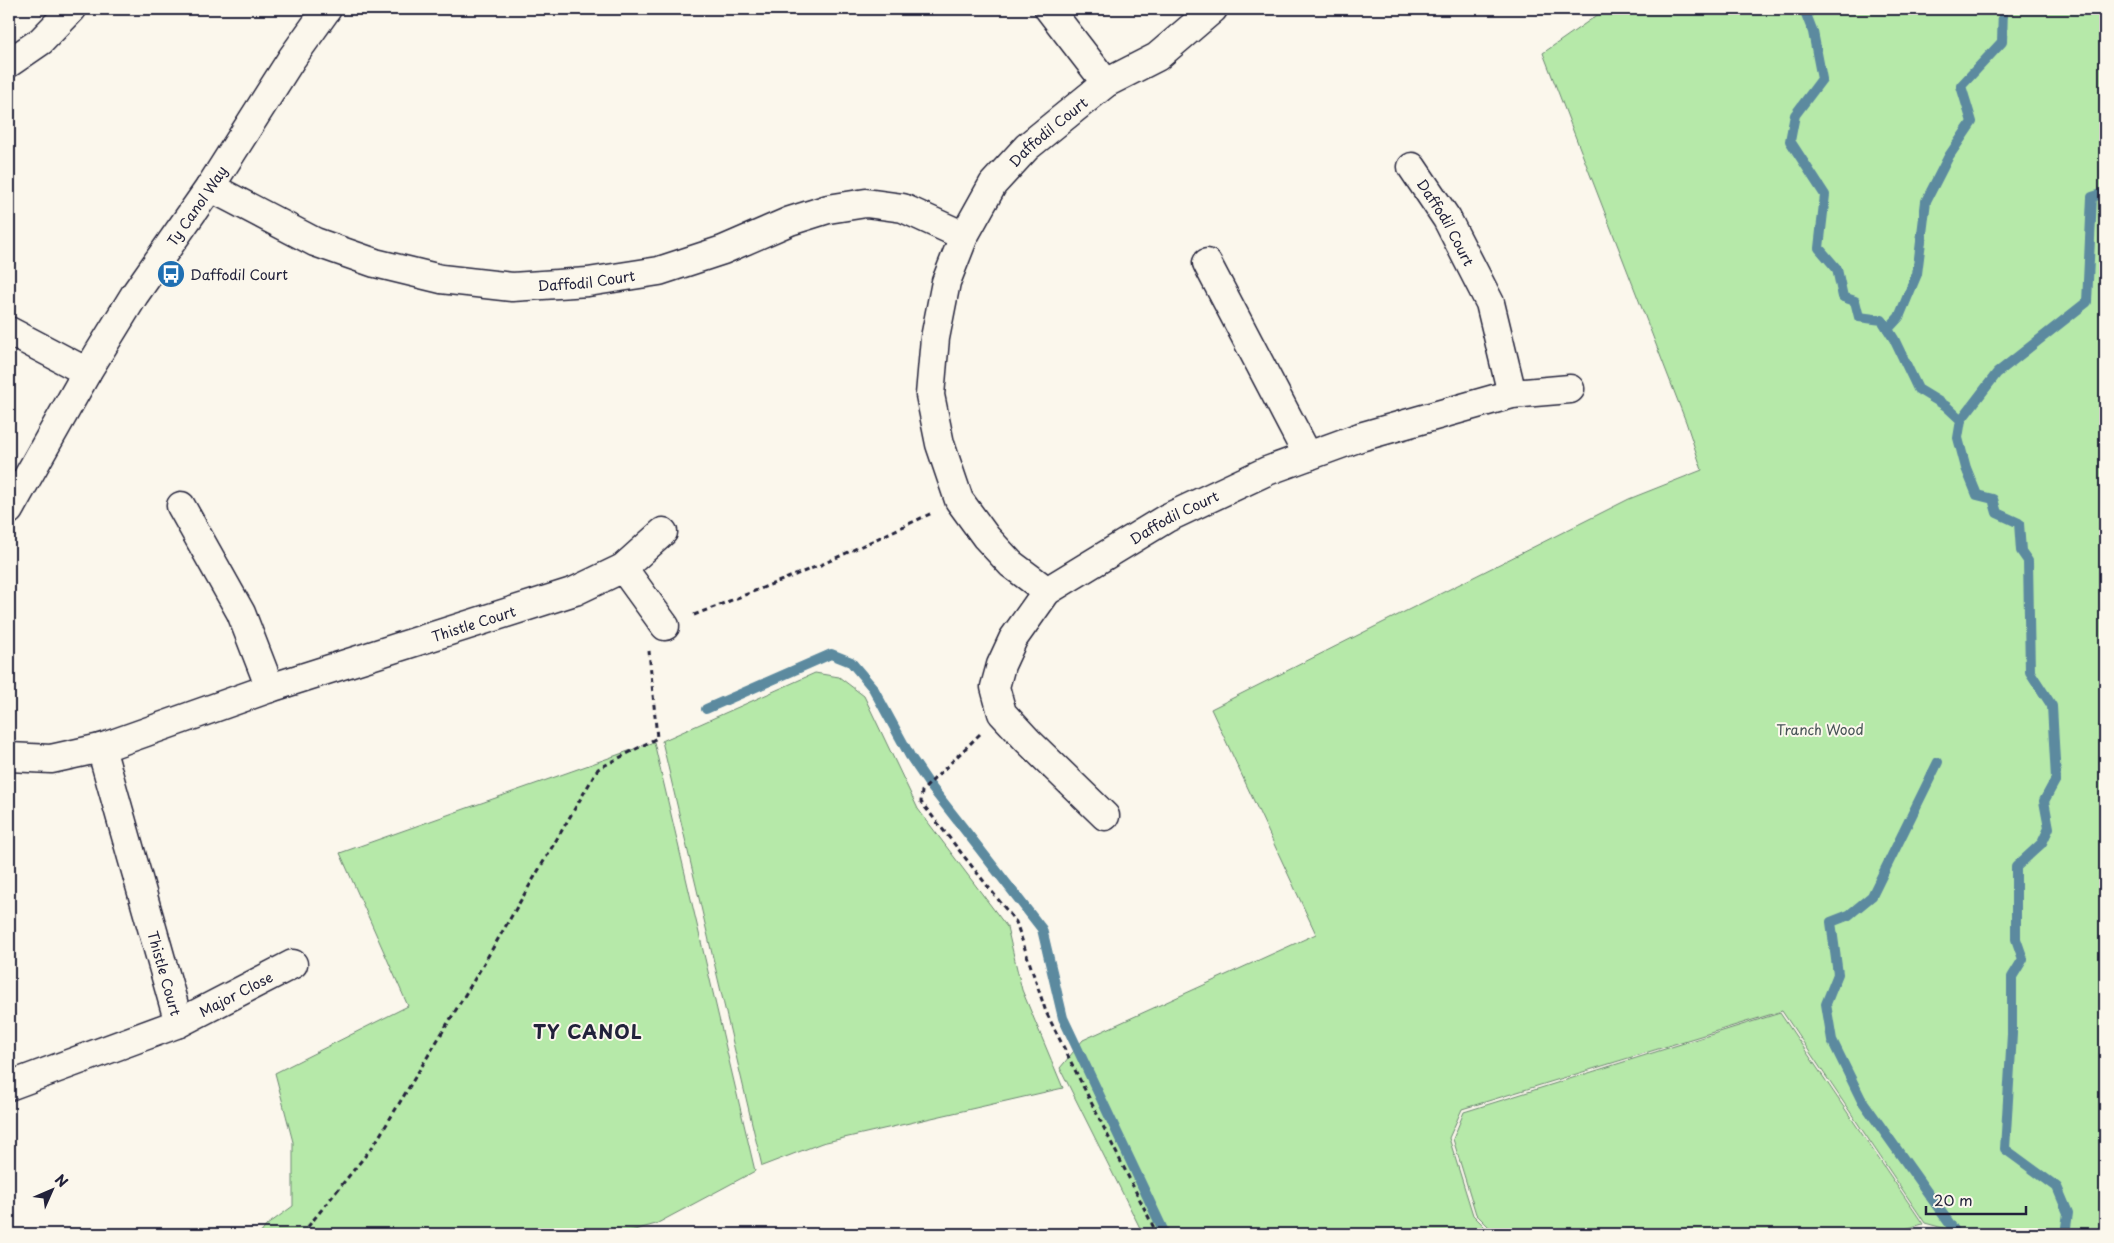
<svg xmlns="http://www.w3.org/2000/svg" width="2114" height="1243" font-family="'Playpen Sans',sans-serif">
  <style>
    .green { fill: #b6e9a9; stroke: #6c8672 }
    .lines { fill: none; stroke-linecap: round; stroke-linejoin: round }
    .stream { stroke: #5c8a9f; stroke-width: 10 }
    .street-casing { stroke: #22223b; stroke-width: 31 }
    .secondary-casing { stroke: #22223b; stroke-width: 31 }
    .path { stroke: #22223b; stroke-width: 3; stroke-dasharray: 5 4; stroke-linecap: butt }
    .street { stroke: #fbf7ec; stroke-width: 28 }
    .secondary { stroke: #fbf7ec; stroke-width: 28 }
    .labels { text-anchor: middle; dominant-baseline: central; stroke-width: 4; stroke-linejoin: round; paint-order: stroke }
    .street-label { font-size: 14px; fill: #22223b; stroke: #fbf7ec }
    .poi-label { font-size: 14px; fill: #22223b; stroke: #fbf7ec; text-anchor: start }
    .park-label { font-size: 14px; fill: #475456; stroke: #fbf7ec }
    .district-label { font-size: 19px; font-weight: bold; letter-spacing: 1px; fill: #22223b; stroke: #fbf7ec }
  </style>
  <rect width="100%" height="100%" fill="#fbf7ec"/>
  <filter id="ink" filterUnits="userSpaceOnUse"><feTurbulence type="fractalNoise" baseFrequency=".02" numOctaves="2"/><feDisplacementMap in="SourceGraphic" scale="10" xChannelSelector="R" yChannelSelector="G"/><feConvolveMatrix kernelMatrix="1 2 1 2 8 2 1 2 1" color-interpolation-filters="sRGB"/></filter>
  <g filter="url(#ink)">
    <g class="green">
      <polygon points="1606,9 2105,9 2105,1234 1948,1234 1943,1228 1925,1223 1782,1011 1462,1109 1449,1138 1473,1215 1492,1234 1143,1234 1060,1068 1083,1040 1316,934 1211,709 1629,499 1702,470 1686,422 1543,53"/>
      <polygon points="815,673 839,677 864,696 918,809 1007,927 1022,990 1063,1088 822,1143 762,1166 662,741"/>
      <polygon points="654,742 755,1171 656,1224 620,1234 260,1234 267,1225 293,1206 293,1142 275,1073 408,1006 340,853"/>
      <polygon points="1780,1013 1923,1224 1886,1234 1496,1234 1476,1214 1453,1139 1464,1112"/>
    </g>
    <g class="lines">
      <g class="stream">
        <polyline points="1804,9 1813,32 1822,79 1795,115 1790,141 1825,195 1819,248 1837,269 1843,297 1855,301 1859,317 1882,320 1894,339 1918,389 1946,406 1961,420 1958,438 1966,468 1977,495 1993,499 1997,513 2019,523 2021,551 2028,561 2030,672 2052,706 2056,779 2044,801 2049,828 2042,843 2016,867 2016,939 2023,959 2012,977 2012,1034 2005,1149 2057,1187 2068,1213 2065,1234"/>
        <polyline points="1888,329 1899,317 1917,274 1926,201 1949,156 1972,122 1961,86 2002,42 2003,9"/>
        <polyline points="1961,420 1997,373 2087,302 2092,197 2105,193"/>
        <polyline points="706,709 831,654 851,662 873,688 910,756 929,784 1042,929 1063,1018 1165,1234"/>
        <polyline points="1938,762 1872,896 1849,915 1831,922 1838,974 1826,1004 1832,1040 1861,1099 1957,1234"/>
      </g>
      <defs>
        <g id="street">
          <polyline points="1049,9 1106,83"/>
          <polyline points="9,63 41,41 72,9"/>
          <path id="s1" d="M1412,167L1447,219L1490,303L1512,394"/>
          <path id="s2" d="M210,187L315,242L375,263L441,279L512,287L588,282L659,271L723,250L790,221L828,209L866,203L903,208L964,236"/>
          <polyline points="1207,263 1308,456"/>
          <polyline points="9,331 87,372"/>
          <polyline points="181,506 241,613 270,688"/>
          <polyline points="623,568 665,626"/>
          <path id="s3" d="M1047,591L1011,564L986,537L959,500L940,444L930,395L935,338L946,282L964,236L993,184L1027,147L1106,83L1157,57L1213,9"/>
          <path id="s4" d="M101,748L179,1023"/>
          <path id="s5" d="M9,757L51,759L101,748L270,688L575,591L623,568L663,532"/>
          <path id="s6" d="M1105,816L1028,741L1002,713L995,687L1001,665L1013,639L1047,591L1167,518L1267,471L1360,437L1512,394L1570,389"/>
          <path id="s7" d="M9,1086L179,1023L293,964"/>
        </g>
        <g id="secondary">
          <path id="s8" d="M9,510L87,372L135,294L210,187L292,58L327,9"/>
        </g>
      </defs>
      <use href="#street" class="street-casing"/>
      <use href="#secondary" class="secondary-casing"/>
      <g class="path">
        <polyline points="694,615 823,564 932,513"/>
        <polyline points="980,734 922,791 921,802 1016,922 1046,1012 1157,1234"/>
        <polyline points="302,1234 374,1145 474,980 598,769 657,738 649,651"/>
      </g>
      <use href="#street" class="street"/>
      <use href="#secondary" class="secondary"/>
    </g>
  </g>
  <defs>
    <symbol id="bus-disc" viewBox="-11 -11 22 22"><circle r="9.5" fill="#1f6fb2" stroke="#fbf7ec"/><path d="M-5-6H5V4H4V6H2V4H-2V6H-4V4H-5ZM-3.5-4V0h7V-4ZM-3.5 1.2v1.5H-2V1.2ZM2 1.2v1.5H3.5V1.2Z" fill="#fff"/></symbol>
  </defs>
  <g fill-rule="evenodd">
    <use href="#bus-disc" x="155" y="258" width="32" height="32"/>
  </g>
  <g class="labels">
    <g class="street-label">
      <text stroke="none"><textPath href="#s3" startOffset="536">Daffodil Court</textPath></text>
      <text stroke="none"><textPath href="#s8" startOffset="358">Ty Canol Way</textPath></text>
      <text stroke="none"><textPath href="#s1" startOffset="65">Daffodil Court</textPath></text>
      <text stroke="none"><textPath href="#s2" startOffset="396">Daffodil Court</textPath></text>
      <text stroke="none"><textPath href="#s6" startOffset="430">Daffodil Court</textPath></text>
      <text stroke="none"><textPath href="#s5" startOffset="486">Thistle Court</textPath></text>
      <text stroke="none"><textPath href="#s4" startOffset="234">Thistle Court</textPath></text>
      <text stroke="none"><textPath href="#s7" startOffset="245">Major Close</textPath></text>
    </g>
    <g class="poi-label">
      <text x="190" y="274">Daffodil Court</text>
    </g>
    <g class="park-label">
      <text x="1820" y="729">Tranch Wood</text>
    </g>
    <g class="district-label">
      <text x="588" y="1031">TY CANOL</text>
    </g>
  </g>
  <rect width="2114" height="1243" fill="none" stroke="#fbf7ec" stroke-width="30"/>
  <rect x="15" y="15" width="2084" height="1213" fill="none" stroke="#22223b" stroke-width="2" filter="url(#ink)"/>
  <g transform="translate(52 1190) rotate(45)" stroke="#fbf7ec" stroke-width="4" paint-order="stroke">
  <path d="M0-4L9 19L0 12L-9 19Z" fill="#22223b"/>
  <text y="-8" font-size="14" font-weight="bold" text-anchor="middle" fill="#22223b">N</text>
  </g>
  <path d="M1926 1206v8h100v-8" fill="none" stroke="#22223b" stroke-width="2.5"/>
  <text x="1934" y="1206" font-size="15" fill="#22223b" stroke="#fbf7ec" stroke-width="4" paint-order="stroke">20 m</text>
</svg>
